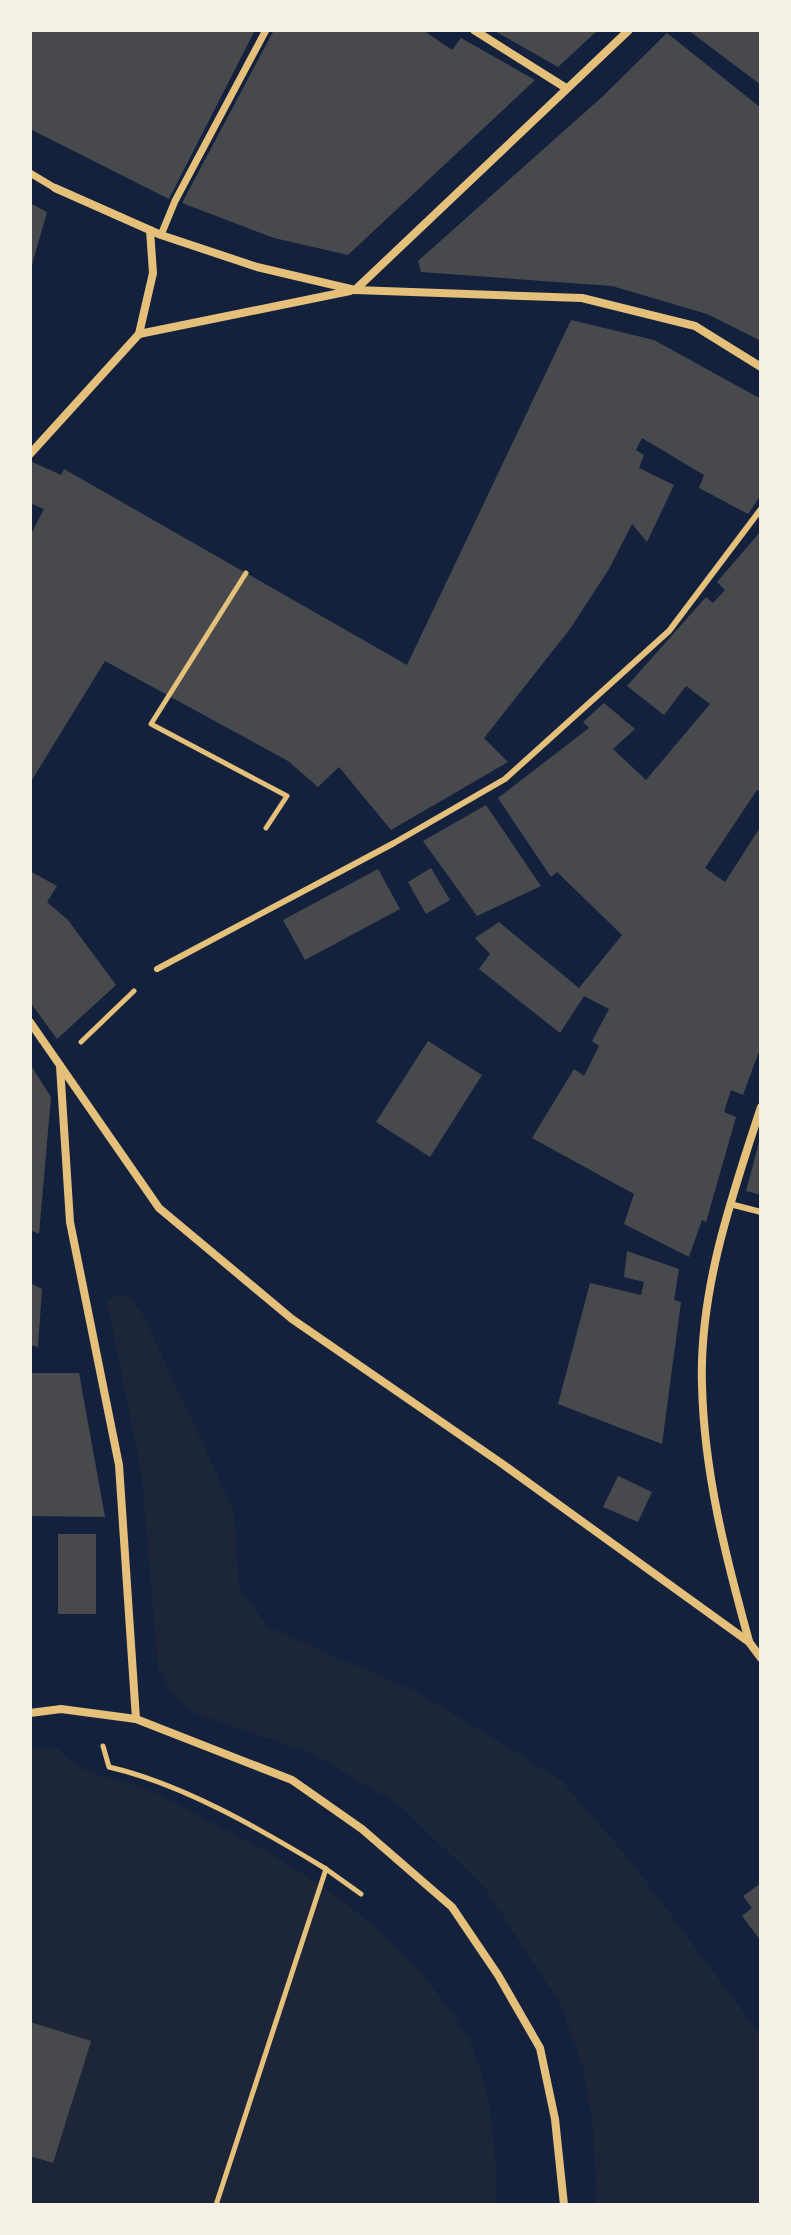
<svg xmlns="http://www.w3.org/2000/svg" width="791" height="2235" font-family="'Alegreya Sans',sans-serif">
  <style>
    .green { fill: #1d2539 }
    .building { fill: #48494c }
    .lines { fill: none; stroke-linecap: round; stroke-linejoin: round }
    .path { stroke: #e5c07b; stroke-width: 5 }
    .service { stroke: #e5c07b; stroke-width: 6 }
    .pedestrian { stroke: #e5c07b; stroke-width: 7 }
    .minor { stroke: #e5c07b; stroke-width: 8 }
  </style>
  <rect width="100%" height="100%" fill="#14213d"/>
  <g class="green">
    <polygon points="128,1295 142,1313 234,1511 239,1588 268,1627 419,1693 561,1780 630,1860 759,2033 761,2205 597,2205 593,2127 583,2066 559,2002 485,1888 397,1803 313,1754 195,1713 173,1695 158,1667 142,1478 107,1302 114,1296"/>
    <path d="M30,1749H60C81,1780 119,1775 151,1791C255,1844 365,1898 437,1993C450,2010 465,2030 473,2049C493,2100 496,2152 497,2205H30Z"/>
  </g>
  <g class="building">
    <polygon points="30,30 255,30 169,199 30,129"/>
    <polygon points="274,30 423,30 452,50 461,38 535,80 348,255 274,238 182,203"/>
    <polygon points="493,30 598,30 558,67"/>
    <polygon points="688,30 761,30 761,85"/>
    <polygon points="667,33 761,108 761,341 707,314 612,286 421,272 418,261 602,97"/>
    <polygon points="30,203 47,212 31,268 30,268"/>
    <polygon points="571,320 654,340 761,399 761,495 748,514 699,488 704,475 642,438 636,450 644,455 639,468 674,485 647,542 632,524 609,569 570,629 484,738 508,762 391,830 339,767 318,787 288,761 105,661 30,783 30,536 44,509 30,503 30,461 61,475 64,469 407,665"/>
    <polygon points="761,531 761,792 757,790 705,868 725,882 761,826 761,1046 743,1095 731,1090 724,1112 736,1117 706,1222 702,1220 689,1257 624,1224 634,1194 532,1138 574,1069 584,1076 599,1046 592,1041 609,1009 584,996 560,1033 479,969 490,954 475,938 499,922 579,988 622,935 557,872 551,877 498,798 589,728 583,722 604,703 635,729 613,749 646,780 710,704 686,686 664,715 627,686 706,597 713,603 725,590 717,582"/>
    <polygon points="486,805 541,886 477,916 423,841"/>
    <polygon points="431,868 450,900 426,914 408,882"/>
    <polygon points="378,869 400,909 305,960 283,920"/>
    <polygon points="30,871 57,886 47,902 68,920 116,985 57,1039 30,1002"/>
    <polygon points="428,1041 482,1075 430,1157 376,1122"/>
    <polygon points="30,1064 51,1097 39,1234 30,1230"/>
    <polygon points="760,1138 761,1138 761,1195 746,1191"/>
    <polygon points="627,1251 679,1269 674,1300 681,1302 662,1444 558,1404 590,1283 641,1295 644,1282 624,1277"/>
    <polygon points="30,1283 42,1289 38,1347 30,1345"/>
    <polygon points="30,1373 79,1373 105,1517 30,1516"/>
    <polygon points="618,1476 652,1492 638,1522 603,1507"/>
    <rect x="58" y="1534" width="38" height="80"/>
    <polygon points="761,1883 761,1941 742,1916 752,1908 743,1896"/>
    <polygon points="30,2022 91,2041 53,2163 30,2156"/>
  </g>
  <g class="lines">
    <g class="path">
      <polyline points="246,573 151,724 287,796 266,828"/>
      <polyline points="81,1042 134,991"/>
      <path d="M103,1746L109,1767C183,1784 262,1830 326,1869"/>
      <polyline points="216,2205 326,1869 361,1894"/>
    </g>
    <g class="service">
      <polyline points="157,969 394,843 505,779 669,631 761,509"/>
      <polyline points="730,1204 761,1212"/>
    </g>
    <g class="pedestrian">
      <polyline points="30,173 55,188"/>
      <polyline points="161,235 175,201 266,30"/>
    </g>
    <g class="minor">
      <polyline points="474,30 566,88"/>
      <polyline points="55,188 161,235 257,267 355,290 582,298 695,326 761,367"/>
      <polyline points="355,290 629,30"/>
      <polyline points="139,334 153,273 150,230"/>
      <polyline points="30,454 139,334 350,291"/>
      <polyline points="30,1022 159,1208 292,1319 501,1463 749,1642 761,1658"/>
      <polyline points="60,1066 70,1222 119,1465 136,1719"/>
      <path d="M749,1641C726,1558 704,1473 702,1385C699,1290 732,1196 761,1107"/>
      <polyline points="30,1713 61,1709 136,1719 292,1780 362,1829 452,1907 498,1975 540,2048 555,2119 564,2205"/>
    </g>
  </g>
  <rect width="791" height="2235" fill="none" stroke="#f6f1e7" stroke-width="64"/>
</svg>
